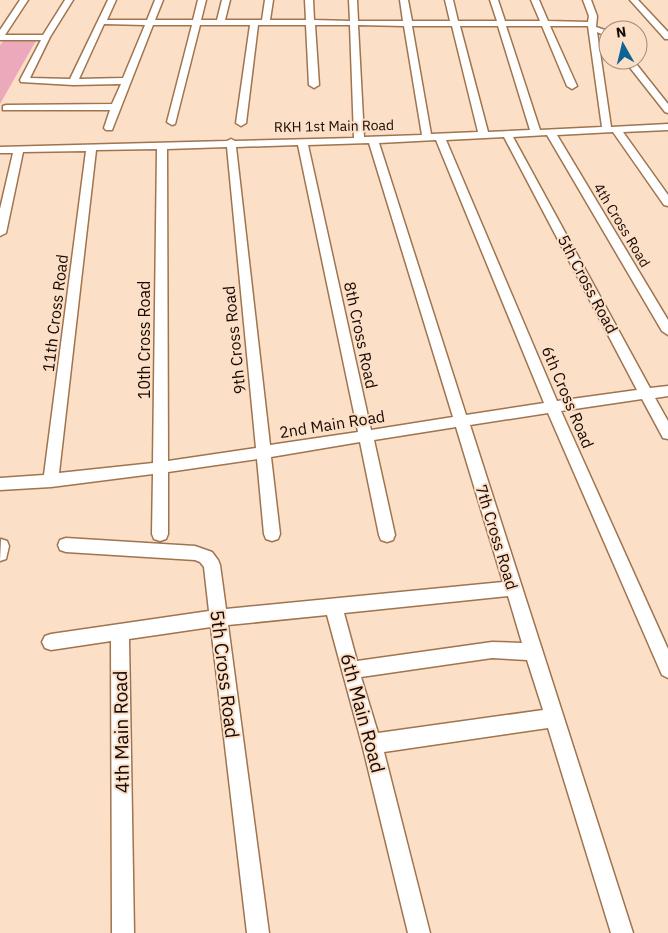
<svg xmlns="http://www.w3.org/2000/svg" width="668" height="933" font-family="'IBM Plex Sans',sans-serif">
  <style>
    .green { fill: #eca9bb }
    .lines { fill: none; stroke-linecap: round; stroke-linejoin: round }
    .street-casing { stroke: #9f744e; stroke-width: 3 }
    .street { fill: #fff; fill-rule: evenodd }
    .labels { text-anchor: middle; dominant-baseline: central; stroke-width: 4; stroke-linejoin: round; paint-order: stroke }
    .far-street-label { font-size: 14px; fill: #170800; stroke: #fcdfc7 }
    .street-label { font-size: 16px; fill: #170800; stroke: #fcdfc7 }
    .near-street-label { font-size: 19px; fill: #170800; stroke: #fcdfc7 }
  </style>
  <rect width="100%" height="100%" fill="#fcdfc7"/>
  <polygon class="green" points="37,39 0,104 0,45 4,40"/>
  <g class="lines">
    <defs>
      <g id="street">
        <path d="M20,0H28L5,35H43L65,0H73L50,37L30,78L70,79L108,0H116L107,20H147L155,0H163L155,20H193L198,0H206L201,20H217L222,0H230L225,20H262L265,0H273L270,20H306L305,0H313L314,20L350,21L349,0H357L358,21H403L400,0H408L412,21H450L445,0H453L458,21H497L490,0H498L505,21H540L531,0H539L548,21L588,22L589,16L583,0H591L597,16L596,27L608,31V37L597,32L611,127L668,124V130L623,132L668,195V206L664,205L613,132L557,135L668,320V335L662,331L547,135L513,137L650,388L668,386V396L655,398L668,421V439L663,438L642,399L561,411L668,649V678L662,675L548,413L470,425L633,933H611L548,728L384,752L430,933H408L362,744L327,615L228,625L269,933H247L211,627L129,639L134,933H112L111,641L51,650L45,648L42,642L45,636L51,634L209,611L204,567L200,562L195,560L66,552L60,550L58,545L60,540L66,538L195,546L212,552L218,560L220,565L226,609L503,582L456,427L374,440L395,535L393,540L387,542L381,540L379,535L360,442L271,457L280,534L278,539L272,541L266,539L264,534L257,459L168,472V534L166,539L160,541L154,539L152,534L153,474L51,487L0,490V478L44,475L86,151L23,152L6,233L0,236V209L13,153H0V147L227,141L231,139L235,141L354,138L350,25H315L319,85L314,88L309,85L306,25H258L246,123L241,126L236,123L250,25H200L175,124L172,125L167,122L192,25H153L112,130H106L104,128L110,110H3V106L6,105L112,104L121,84L73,85L21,82L20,80L41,40H0V30ZM104,24L145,25L123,78L79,79ZM358,25L404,26L422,135L364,137ZM412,26H452L478,132L431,134ZM460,26H498L530,130L488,132ZM506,26H542L567,86L572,89L577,86L550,26H588L602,127L540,130ZM504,137L637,390L557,401L446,140ZM436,140L544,403L466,415L379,143ZM369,143L453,417L371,430L308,145ZM298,145L358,432L270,445L236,147ZM227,147L256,448L168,461L167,149ZM157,149L153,463L59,473L96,150ZM508,596L522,643L492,642L357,661L344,613ZM492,658L527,660L543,710L378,733L361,677Z"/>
        <polygon points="630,0 638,0 668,32 668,39 665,39"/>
        <polygon points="624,60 633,60 668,104 668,113 665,112"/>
        <polygon points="1,539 7,541 9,546 6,559 0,561"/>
      </g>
    </defs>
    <use href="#street" class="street-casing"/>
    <use href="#street" class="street"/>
  </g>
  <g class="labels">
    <g class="far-street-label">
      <text transform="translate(334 126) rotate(-1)">RKH 1st Main Road</text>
      <text transform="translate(622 225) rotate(59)">4th Cross Road</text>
    </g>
    <g class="street-label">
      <text transform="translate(588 284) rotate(62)">5th Cross Road</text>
      <text transform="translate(55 313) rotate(-83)">11th Cross Road</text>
      <text transform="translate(361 335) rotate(78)">8th Cross Road</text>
      <text transform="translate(144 340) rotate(-90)">10th Cross Road</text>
      <text transform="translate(234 340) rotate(-96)">9th Cross Road</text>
      <text transform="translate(568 397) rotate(67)">6th Cross Road</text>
      <text transform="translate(332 424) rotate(-9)">2nd Main Road</text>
      <text transform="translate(497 537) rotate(73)">7th Cross Road</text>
    </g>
    <g class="near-street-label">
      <text transform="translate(225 674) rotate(83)">5th Cross Road</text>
      <text transform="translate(363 713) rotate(75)">6th Main Road</text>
      <text transform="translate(121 732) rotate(-91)">4th Main Road</text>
    </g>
  </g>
  <g transform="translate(623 45) rotate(352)"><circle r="24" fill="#fcdfc7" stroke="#a08977"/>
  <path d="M0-4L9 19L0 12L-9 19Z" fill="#0d6394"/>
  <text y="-8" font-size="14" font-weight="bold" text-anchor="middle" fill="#170800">N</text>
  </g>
</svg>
